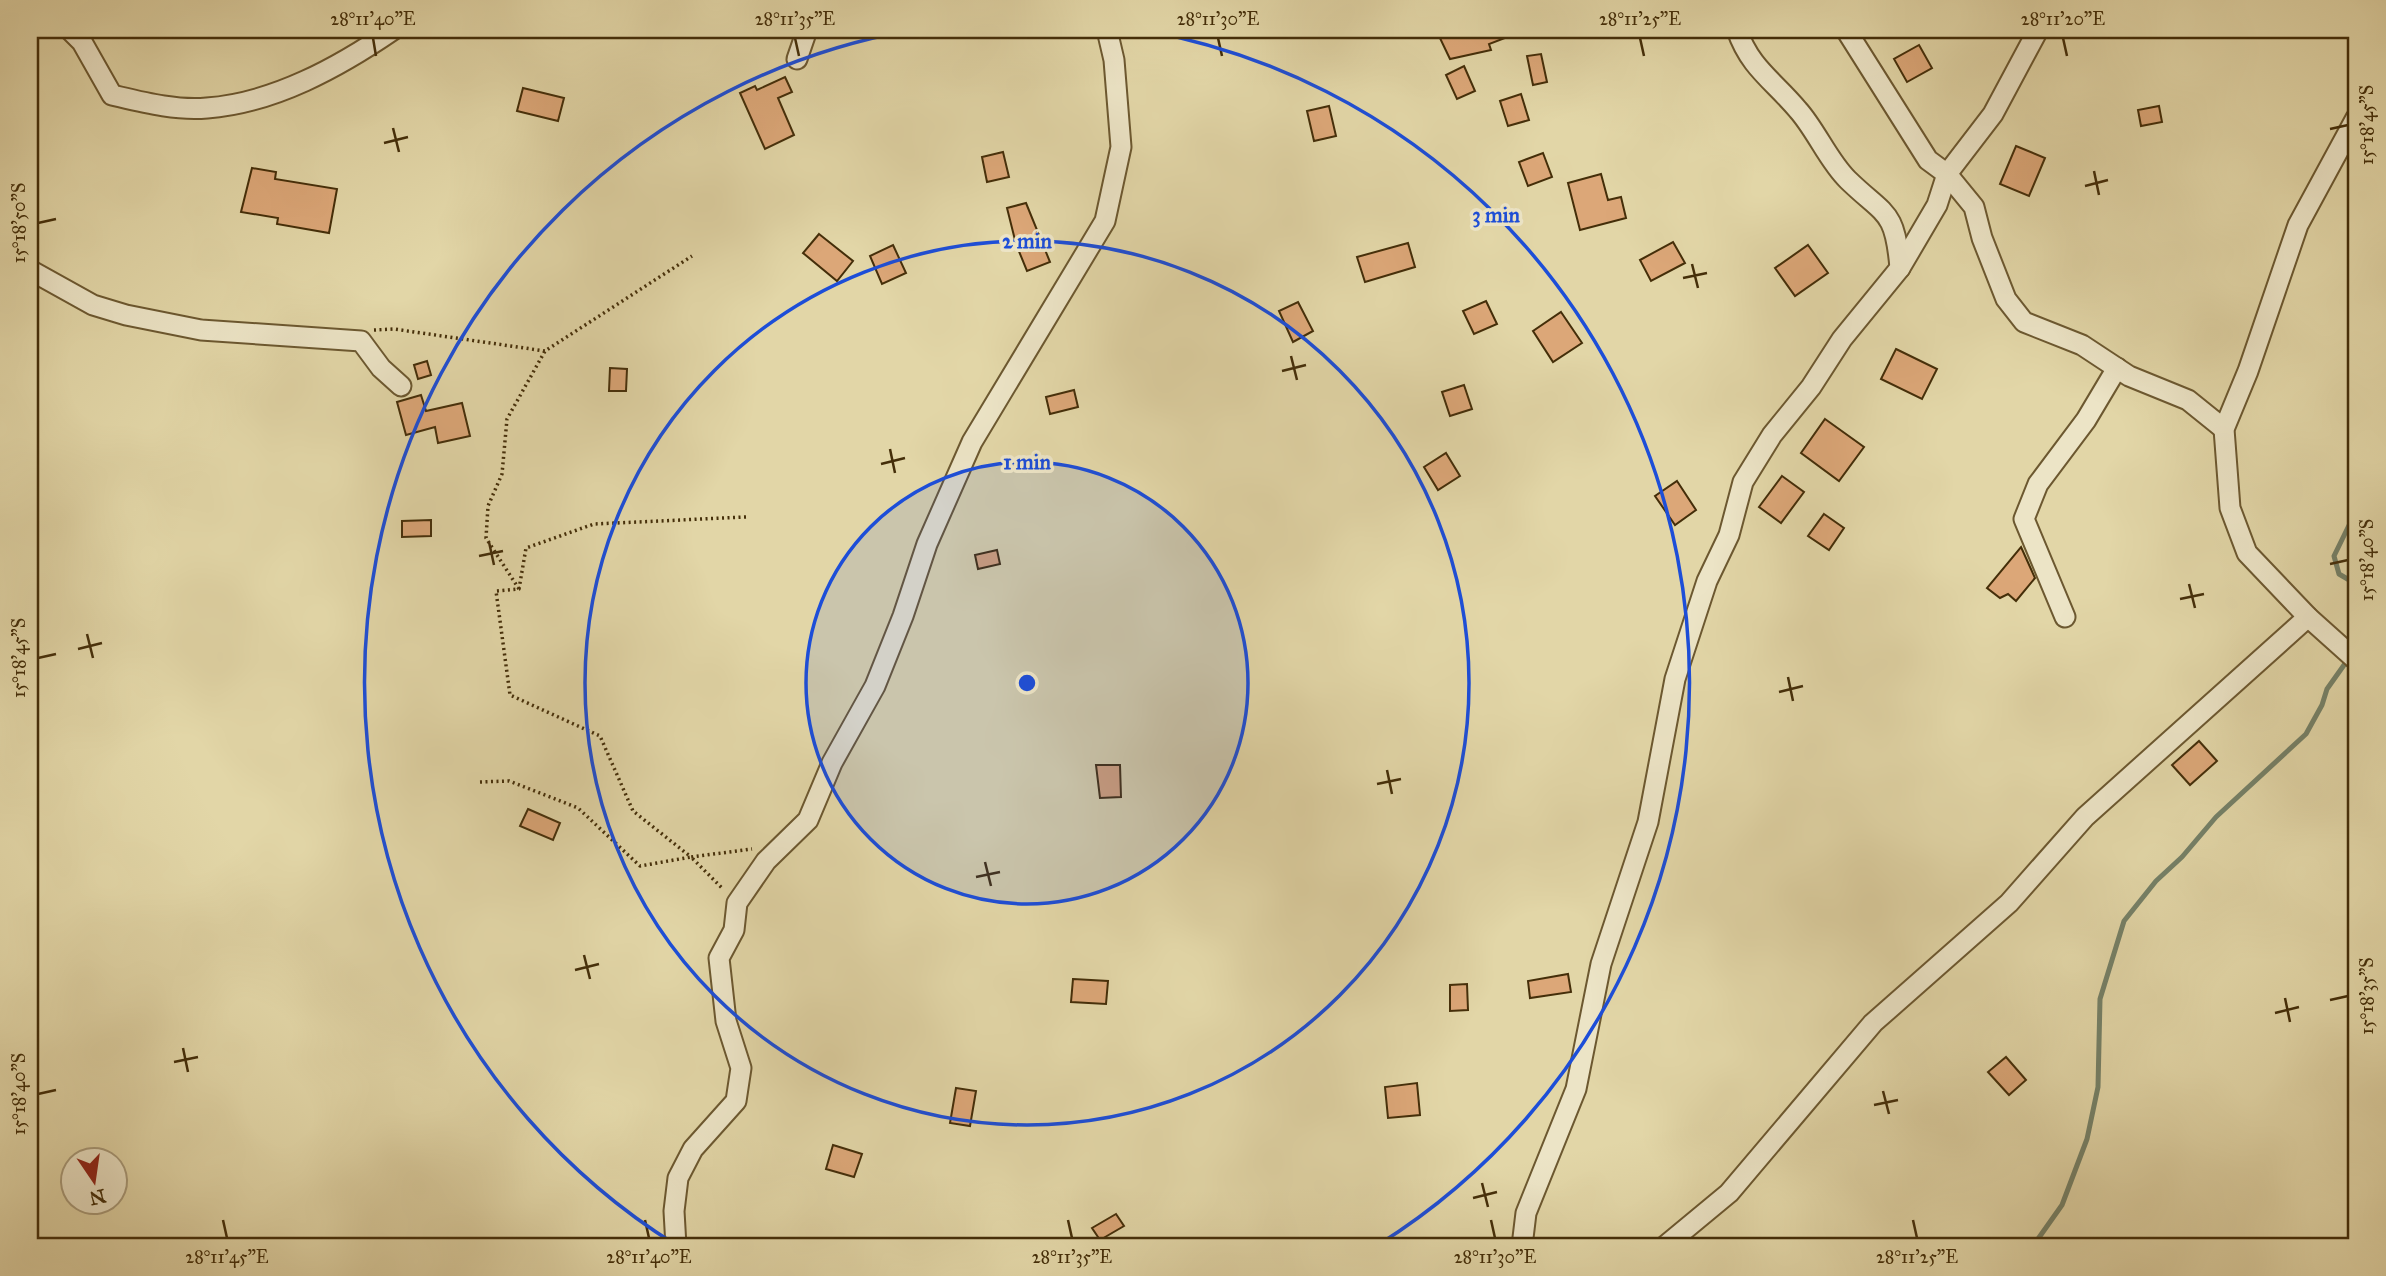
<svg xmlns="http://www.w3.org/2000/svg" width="2386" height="1276" font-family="'IM FELL Great Primer',serif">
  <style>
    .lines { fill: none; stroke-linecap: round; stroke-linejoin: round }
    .stream { stroke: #758168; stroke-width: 5 }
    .building { fill: #dca778; stroke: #442e09; stroke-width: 2 }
    .minor-casing { stroke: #6c5830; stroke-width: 23 }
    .path { stroke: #442e09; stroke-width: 3.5; stroke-dasharray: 2 3.5; stroke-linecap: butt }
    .minor { stroke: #ece4c6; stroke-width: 19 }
    .ticks { fill: none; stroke: #442e09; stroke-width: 2.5 }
    .ring { fill: none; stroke: #1d4ed8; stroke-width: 3.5 }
    .centre { fill: #1d4ed8; stroke: #ece4c6; stroke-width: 3.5 }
    .ring-label { font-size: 21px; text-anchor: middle; font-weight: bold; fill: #1d4ed8; stroke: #ece4c6; stroke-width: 7; stroke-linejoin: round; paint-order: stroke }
    .neatline { fill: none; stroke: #442e09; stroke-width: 2.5 }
    .ticks-label { font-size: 18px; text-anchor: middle; fill: #442e09 }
  </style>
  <rect width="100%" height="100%" fill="#e2d6a7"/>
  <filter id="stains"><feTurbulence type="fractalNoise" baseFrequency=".00286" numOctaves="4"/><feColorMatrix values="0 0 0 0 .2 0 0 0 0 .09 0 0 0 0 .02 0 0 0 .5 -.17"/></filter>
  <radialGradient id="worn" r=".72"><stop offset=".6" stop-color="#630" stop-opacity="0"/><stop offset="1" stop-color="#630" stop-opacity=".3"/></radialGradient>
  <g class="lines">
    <g class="stream">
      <polyline points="2356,511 2334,556 2339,574 2356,584"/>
      <polyline points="2033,1246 2062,1205 2087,1139 2098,1087 2100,999 2124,921 2156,881 2182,857 2216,817 2306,734 2322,705 2327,689 2349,658"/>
    </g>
  </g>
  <g class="building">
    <polygon points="1446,30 1522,30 1523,31 1489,44 1491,50 1450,59 1438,34"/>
    <polygon points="1919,45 1932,68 1907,82 1894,59"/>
    <polygon points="1541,54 1547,82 1533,85 1527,56"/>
    <polygon points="1464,66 1475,91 1457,99 1446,75"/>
    <polygon points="785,77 792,92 778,98 794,135 765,149 740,93 755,86 757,90"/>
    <polygon points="523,88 564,98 558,121 517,111"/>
    <polygon points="1521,94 1529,120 1508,126 1500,101"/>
    <polygon points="1329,106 1336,136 1314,141 1307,111"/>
    <polygon points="2159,106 2162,122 2141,126 2138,110"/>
    <polygon points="2016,146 2045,158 2029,196 2000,184"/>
    <polygon points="1003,152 1009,177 987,182 982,157"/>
    <polygon points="1543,153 1552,177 1528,186 1519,162"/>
    <polygon points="252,168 276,172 275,179 337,189 329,233 277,224 278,218 241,212"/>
    <polygon points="1601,174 1608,200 1621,197 1626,218 1580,230 1568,183"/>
    <polygon points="1026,203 1050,262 1027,271 1016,244 1007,208"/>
    <polygon points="819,234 853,261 837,281 803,253"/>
    <polygon points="1673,242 1685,263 1651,281 1640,260"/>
    <polygon points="1408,243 1415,267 1365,282 1357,257"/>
    <polygon points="893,245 906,273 882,284 870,256"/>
    <polygon points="1808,245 1828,273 1795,296 1775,268"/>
    <polygon points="1486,301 1497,324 1474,334 1463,311"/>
    <polygon points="1298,302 1313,331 1293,342 1279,311"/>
    <polygon points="1561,312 1582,343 1553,362 1533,331"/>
    <polygon points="1896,349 1937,369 1922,399 1881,379"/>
    <polygon points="427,361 431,375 418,379 414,365"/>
    <polygon points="610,368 627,369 626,391 609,391"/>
    <polygon points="1464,385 1472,409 1450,416 1442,392"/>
    <polygon points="1074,390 1078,407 1050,414 1046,397"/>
    <polygon points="421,395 426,411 462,403 470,436 438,443 435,427 406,435 397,402"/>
    <polygon points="1825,419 1864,447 1839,481 1801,453"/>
    <polygon points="1446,453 1460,476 1438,490 1424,467"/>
    <polygon points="1782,476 1804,492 1781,523 1759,507"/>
    <polygon points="1677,481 1696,510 1675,525 1655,496"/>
    <polygon points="1824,514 1844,528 1829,550 1808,536"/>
    <polygon points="431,520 431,536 402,537 402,521"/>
    <polygon points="2021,547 2035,578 2016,601 2008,594 2000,598 1987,588"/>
    <polygon points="997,550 1000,564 978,569 975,555"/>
    <polygon points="2199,741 2217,761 2190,785 2172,765"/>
    <polygon points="1096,765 1120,765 1121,797 1100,798"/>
    <polygon points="528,809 560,823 553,840 520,826"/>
    <polygon points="1568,974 1571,992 1530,998 1528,981"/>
    <polygon points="1073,979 1108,981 1106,1004 1071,1002"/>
    <polygon points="1467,984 1468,1010 1450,1011 1450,985"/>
    <polygon points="2006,1057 2026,1080 2009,1095 1988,1072"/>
    <polygon points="1417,1083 1420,1115 1388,1118 1385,1087"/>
    <polygon points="956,1088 976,1091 970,1126 950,1123"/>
    <polygon points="833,1145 862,1154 854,1177 826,1169"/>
    <polygon points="1116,1214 1124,1226 1100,1240 1092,1228"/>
  </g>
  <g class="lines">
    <defs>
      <g id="minor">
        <path d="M70,30L82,42L112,95C142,102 176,111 207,108C274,103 339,67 393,30"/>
        <path d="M1737,30C1750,68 1774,81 1798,110C1816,130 1829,162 1848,180C1885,216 1895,209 1900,268"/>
        <polyline points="1846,30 1928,160 1947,174 1974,207 1982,238 2006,299 2024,322 2082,345 2129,376 2188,400 2224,429"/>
        <polyline points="797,59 807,30"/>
        <polyline points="2356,118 2298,225 2248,371 2224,429 2230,508 2247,553 2308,617 2356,660"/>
        <polyline points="30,270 93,305 126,315 201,330 361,341 381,368 401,386"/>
        <polyline points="2065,617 2024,519 2038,484 2086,420 2117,368"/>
        <polyline points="676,1246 674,1211 678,1178 693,1149 736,1101 741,1068 726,1021 719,958 734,930 737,903 766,861 808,820 832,763 875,686 903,616 927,544 972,442 1105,221 1121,147 1114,60 1107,30"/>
        <polyline points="1522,1246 1526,1213 1576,1089 1601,964 1648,822 1675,679 1707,581 1729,535 1743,482 1772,435 1811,387 1842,339 1900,268 1937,205 1947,174 1993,114 2038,30"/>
        <polyline points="1665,1246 1729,1193 1873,1023 2009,903 2085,817 2308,617"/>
      </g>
    </defs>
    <use href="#minor" class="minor-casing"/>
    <g class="path">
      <polyline points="374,330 394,329 545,351"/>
      <polyline points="746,517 594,524 526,548 519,589 496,591 510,695 600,736 633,811 691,857 752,849"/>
      <polyline points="519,589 486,538 488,506 502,474 507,419 545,351 692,256"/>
      <polyline points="480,782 509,781 578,808 640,866 691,857 723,889"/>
    </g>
    <use href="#minor" class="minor"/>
  </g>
  <path class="ticks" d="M373,38L376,56M795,38L799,56M1218,38L1222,56M1640,38L1644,56M2063,38L2067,56M393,128L399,152M2330,129L2348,125M384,143L408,137M2094,171L2099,195M2085,186L2108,180M38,223L56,219M1692,264L1698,288M1683,278L1707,273M1291,356L1297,380M1282,371L1306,365M890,449L895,473M881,464L905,458M489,542L494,565M479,556L503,551M2330,564L2348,560M2189,584L2195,608M2180,599L2204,594M87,634L93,658M78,649L102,643M38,658L56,654M1788,677L1793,701M1779,692L1803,686M1387,770L1392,794M1377,784L1401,779M985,862L991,886M976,877L1000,872M584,955L590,979M575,970L599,964M2285,998L2290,1022M2330,1000L2348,996M2275,1013L2299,1007M183,1048L188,1072M174,1062L198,1057M1883,1091L1889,1114M38,1094L56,1090M1874,1105L1898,1100M1482,1183L1488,1207M1473,1198L1497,1192M223,1220L227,1238M645,1220L649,1238M1068,1220L1072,1238M1491,1220L1495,1238M1913,1220L1917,1238"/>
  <circle cx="1027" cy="683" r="221" fill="#1d4ed8" fill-opacity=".12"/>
  <g class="ring">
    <circle cx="1027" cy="683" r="221"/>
    <circle cx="1027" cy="683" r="442"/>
    <path d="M676 1245A663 663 0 0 1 912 30M1142 30A663 663 0 0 1 1378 1245"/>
  </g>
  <circle cx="1027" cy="683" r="10" class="centre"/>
  <g class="ring-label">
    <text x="1496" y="222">3 min</text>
    <text x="1027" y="248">2 min</text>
    <text x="1027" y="469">1 min</text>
  </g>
  <rect width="2386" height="1276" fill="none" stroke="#e2d6a7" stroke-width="77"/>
  <g transform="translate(94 1181) rotate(167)"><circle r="33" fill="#ece4c6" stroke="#a99b7a" stroke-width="2"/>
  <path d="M0-5L12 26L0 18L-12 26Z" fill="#8f2418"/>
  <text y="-10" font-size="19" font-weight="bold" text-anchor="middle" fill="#442e09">N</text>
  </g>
  <rect x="38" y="38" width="2310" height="1200" class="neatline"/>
  <g class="ticks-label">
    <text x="373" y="25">28°11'40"E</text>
    <text x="795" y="25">28°11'35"E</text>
    <text x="1218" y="25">28°11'30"E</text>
    <text x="1640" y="25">28°11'25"E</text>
    <text x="2063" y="25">28°11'20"E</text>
    <text transform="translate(2367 125) rotate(-90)" y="6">15°18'45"S</text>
    <text transform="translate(19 223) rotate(-90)" y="6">15°18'50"S</text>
    <text transform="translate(2367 560) rotate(-90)" y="6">15°18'40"S</text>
    <text transform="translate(19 658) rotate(-90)" y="6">15°18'45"S</text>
    <text transform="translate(2367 996) rotate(-90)" y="6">15°18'35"S</text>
    <text transform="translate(19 1094) rotate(-90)" y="6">15°18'40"S</text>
    <text x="227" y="1263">28°11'45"E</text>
    <text x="649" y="1263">28°11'40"E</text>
    <text x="1072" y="1263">28°11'35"E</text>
    <text x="1495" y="1263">28°11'30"E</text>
    <text x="1917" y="1263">28°11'25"E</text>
  </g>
  <rect width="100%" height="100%" filter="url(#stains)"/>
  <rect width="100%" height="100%" fill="url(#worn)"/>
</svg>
